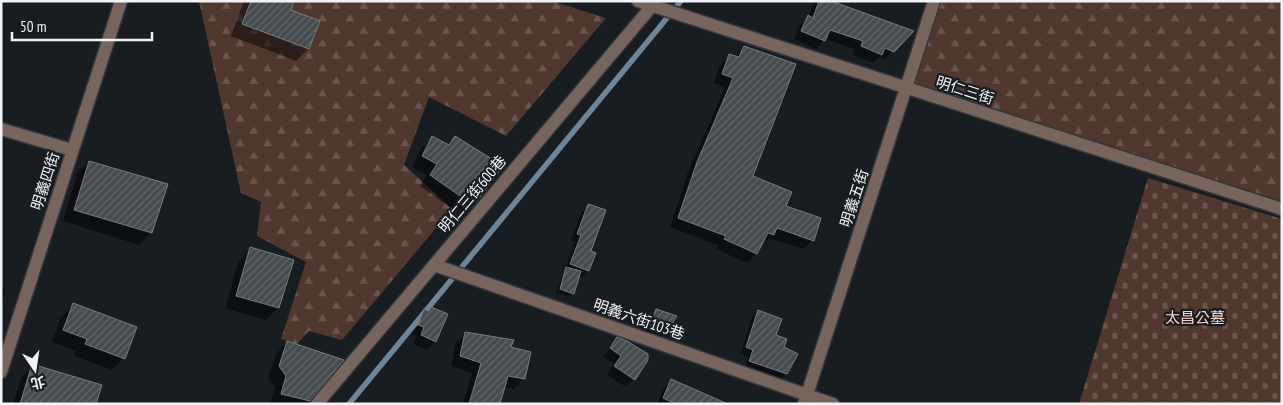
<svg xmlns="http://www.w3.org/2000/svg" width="1283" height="405" font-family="'PT Sans Narrow','Noto Sans TC',sans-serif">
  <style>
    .forest { fill: url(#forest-firs) }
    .cemetery { fill: url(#cemetery-stones) }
    .shadow { fill: #0007 }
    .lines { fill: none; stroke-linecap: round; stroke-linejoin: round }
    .stream { stroke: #6d8597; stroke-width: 5.5 }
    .building { fill: url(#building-hatch); stroke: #757b80 }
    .minor-casing { stroke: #32373b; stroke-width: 15 }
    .minor { stroke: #76645d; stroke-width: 12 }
    .labels { text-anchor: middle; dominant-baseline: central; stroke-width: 4.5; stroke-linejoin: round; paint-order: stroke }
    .street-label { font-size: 15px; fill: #f1f4f7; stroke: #181d21 }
    .park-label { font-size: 15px; fill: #fcd2c3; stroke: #181d21 }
  </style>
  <defs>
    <pattern id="forest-firs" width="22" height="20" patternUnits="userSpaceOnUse" patternTransform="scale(1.25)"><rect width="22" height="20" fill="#51382f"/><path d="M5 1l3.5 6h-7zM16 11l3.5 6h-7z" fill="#6a554e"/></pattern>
    <pattern id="cemetery-stones" width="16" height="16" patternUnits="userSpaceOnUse" patternTransform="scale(1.25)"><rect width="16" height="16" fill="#51382f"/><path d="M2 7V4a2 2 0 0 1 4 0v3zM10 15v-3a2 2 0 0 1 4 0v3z" fill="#6a554e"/></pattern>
    <pattern id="building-hatch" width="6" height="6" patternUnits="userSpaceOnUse" patternTransform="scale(1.25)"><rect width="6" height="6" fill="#464b50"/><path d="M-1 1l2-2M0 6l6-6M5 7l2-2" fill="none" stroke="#61666a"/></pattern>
  </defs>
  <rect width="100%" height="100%" fill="#181d21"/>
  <g class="forest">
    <polygon points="199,1 551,1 606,18 506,136 429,97 404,165 452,209 342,340 309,331 297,344 281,339 306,262 257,236 261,202 241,193"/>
    <polygon points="940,1 1282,1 1282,201 914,86"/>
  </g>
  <polygon class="cemetery" points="1148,178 1282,219 1282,404 1079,404"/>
  <g class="shadow">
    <polygon points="244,1 293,1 289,11 318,22 308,49 296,61 231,36"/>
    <polygon points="818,1 827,1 910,33 885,59 879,57 873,63 853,55 855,49 825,39 816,49 794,39 800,25 809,17 812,7"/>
    <polygon points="744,48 751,177 784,207 812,240 803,249 769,238 763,244 761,243 756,254 747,263 716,249 718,245 670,227 688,172 725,87 714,83 720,65 730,55 735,57"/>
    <polygon points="432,138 447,146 455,138 476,200 465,212 454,205 451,208 420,186 427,175 412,167 421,149"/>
    <polygon points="89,162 151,233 139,245 63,221 77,174"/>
    <polygon points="589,205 588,270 582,277 578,275 573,293 569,297 556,293 575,242 571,240 582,212"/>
    <polygon points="251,249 292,261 278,308 266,320 225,308 239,261"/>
    <polygon points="1,288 6,289 1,304"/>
    <polygon points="73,305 124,358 112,370 74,356 76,351 52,342 61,317"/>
    <polygon points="431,309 435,342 427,350 413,344 417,336 410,333 416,319 425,310 428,312"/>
    <polygon points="656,310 666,331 658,339 643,334 648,318"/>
    <polygon points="758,312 783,347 786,373 781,379 745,367 748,356 741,353 752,317"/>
    <polygon points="466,333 530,352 523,379 514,389 503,386 498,404 463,404 472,373 451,366 456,343"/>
    <polygon points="617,339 634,379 626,387 607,375 614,364 603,357"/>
    <polygon points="287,342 309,401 305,404 270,404 275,388 268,378 276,354"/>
    <polygon points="33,366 95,404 13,404 21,378"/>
    <polygon points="671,381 726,404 657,404 664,388"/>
  </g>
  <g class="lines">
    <polyline class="stream" points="349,404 681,1"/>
  </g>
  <g class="building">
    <polygon points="251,1 294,1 291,10 320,21 309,49 242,24"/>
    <polygon points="819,1 831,1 914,31 894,52 885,48 882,55 861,46 863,41 830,30 825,41 801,31 808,15 813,18"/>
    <polygon points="744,46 796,64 753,176 792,192 786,206 821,218 814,241 777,228 774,235 768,233 757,254 724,239 726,236 678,218 697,162 733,78 722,74 729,54 739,57"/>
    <polygon points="432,136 449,145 455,136 503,166 477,201 465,194 463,198 430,175 437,164 422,156"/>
    <polygon points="89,161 168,184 152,233 74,210"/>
    <polygon points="588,204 606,210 591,251 596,253 589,271 570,264 581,235 577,234"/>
    <polygon points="250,247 294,260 279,308 236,296"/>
    <polygon points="566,267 581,271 574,294 560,289"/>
    <polygon points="73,303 137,327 125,359 85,344 87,339 63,330"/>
    <polygon points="431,307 448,314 436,342 421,335 424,327 418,325 424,309 429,311"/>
    <polygon points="656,309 677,316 667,332 650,325"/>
    <polygon points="758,310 782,319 776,335 787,339 784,347 798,354 787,374 749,361 753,350 746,347"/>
    <polygon points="465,332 514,340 511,347 531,352 525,379 508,376 500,404 469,404 481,363 460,356"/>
    <polygon points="617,337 627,341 648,354 648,360 635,380 614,366 621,356 610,348"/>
    <polygon points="287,341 344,360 310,401 281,394 286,376 279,366"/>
    <polygon points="32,364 102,385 96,404 20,404"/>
    <polygon points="671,379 728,404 676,404 663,398"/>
  </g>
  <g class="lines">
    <defs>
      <g id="minor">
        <polyline points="638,1 1282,209"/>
        <polyline points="1,129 72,150"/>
        <polyline points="434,265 833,404"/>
        <polyline points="1,372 121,1"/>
        <polyline points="317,404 652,6"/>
        <polyline points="804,404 934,1"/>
      </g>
    </defs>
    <use href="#minor" class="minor-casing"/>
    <use href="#minor" class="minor"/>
  </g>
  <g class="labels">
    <g class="street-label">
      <text transform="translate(965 90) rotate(18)">明仁三街</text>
      <text transform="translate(45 181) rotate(-72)">明義四街</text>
      <text transform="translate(472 194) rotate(-50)">明仁三街600巷</text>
      <text transform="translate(854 198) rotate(-72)">明義五街</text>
      <text transform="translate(639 319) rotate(19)">明義六街103巷</text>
    </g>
    <g class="park-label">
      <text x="1195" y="317">太昌公墓</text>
    </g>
  </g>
  <rect width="1283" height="405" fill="none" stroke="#f1f4f7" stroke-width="5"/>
  <g transform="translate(35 370) rotate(167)" stroke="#181d21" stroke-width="4" paint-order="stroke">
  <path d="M0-4L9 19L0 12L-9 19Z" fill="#f1f4f7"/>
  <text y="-8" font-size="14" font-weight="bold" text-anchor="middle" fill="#f1f4f7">北</text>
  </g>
  <path d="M12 32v8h140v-8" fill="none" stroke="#f1f4f7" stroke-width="2.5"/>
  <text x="20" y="32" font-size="15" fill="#f1f4f7" stroke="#181d21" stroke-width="4" paint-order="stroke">50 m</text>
</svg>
